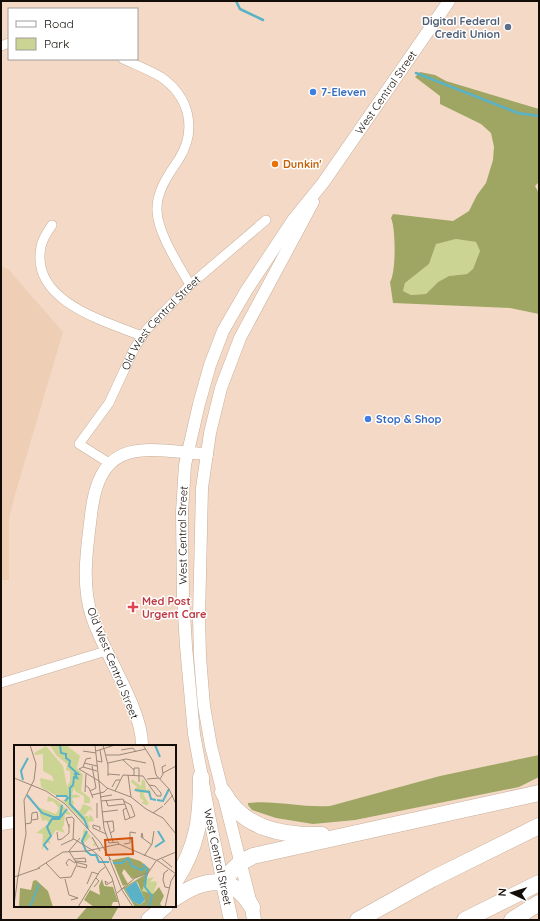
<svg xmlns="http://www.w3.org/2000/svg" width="540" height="921" font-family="Quicksand,sans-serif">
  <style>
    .built { fill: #eeceb5 }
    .green { fill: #ccd493 }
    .forest { fill: #9fa663; fill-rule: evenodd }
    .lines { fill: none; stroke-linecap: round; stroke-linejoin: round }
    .stream { stroke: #59b2c5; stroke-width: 2.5 }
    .minor-casing { stroke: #c7ae9b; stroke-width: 10 }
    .secondary-casing { stroke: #c7ae9b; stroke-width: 13 }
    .primary-casing { stroke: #c7ae9b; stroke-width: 15 }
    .motorway-casing { stroke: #c7ae9b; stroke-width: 17 }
    .minor { stroke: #fff; stroke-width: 9 }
    .secondary { stroke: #fff; stroke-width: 12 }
    .primary { stroke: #fff; stroke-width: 14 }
    .motorway { stroke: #fff; stroke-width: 16 }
    .service-dot { fill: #5c6f8a; stroke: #fff; stroke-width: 1.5 }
    .shop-dot { fill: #3f7fe0; stroke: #fff; stroke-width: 1.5 }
    .food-dot { fill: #e8710a; stroke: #fff; stroke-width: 1.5 }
    .health-dot { fill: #e0444e; stroke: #fff; stroke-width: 1.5 }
    .labels { text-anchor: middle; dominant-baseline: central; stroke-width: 3; stroke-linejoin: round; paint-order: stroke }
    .service-label { font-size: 11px; font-weight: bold; fill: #4e5e75; stroke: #fff; text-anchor: end }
    .shop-label { font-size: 11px; font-weight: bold; fill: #366cbe; stroke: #fff; text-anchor: start }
    .street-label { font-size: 11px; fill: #140c06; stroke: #fff }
    .food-label { font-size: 11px; font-weight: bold; fill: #c56008; stroke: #fff; text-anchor: start }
    .health-label { font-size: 11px; font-weight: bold; fill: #be3a42; stroke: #fff; text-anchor: start }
    .inset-river { fill: none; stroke: #59b2c5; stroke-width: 2 }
    .inset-road { fill: none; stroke: #9a8879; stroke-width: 1 }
    .view { fill: #d3510b; fill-opacity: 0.15; stroke: #d3510b; stroke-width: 2 }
    .inset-edge { fill: none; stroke: #140c06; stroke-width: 2 }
  </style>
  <rect width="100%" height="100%" fill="#f4dac6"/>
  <polygon class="built" points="1,266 8,269 63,332 14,498 9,518 9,580 1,580"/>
  <polygon class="green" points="456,239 476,242 480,251 473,269 467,274 449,276 438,282 426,294 411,295 403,291 405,283 429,264 436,243"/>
  <g class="forest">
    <path d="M420,72L435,75L446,81L539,109V182L535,186L539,193V314L510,308L393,303L390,282C396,274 396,228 391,218L393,214L453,221L469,211L477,195L486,183L493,160L494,147L491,133L481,124L440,104V96L415,77ZM456,239L476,242L480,251L473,269L467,274L449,276L438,282L426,294L411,295L403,291L405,283L429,264L436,244Z"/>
    <path d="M539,755V777L519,787L355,820L313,824L276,818L252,810L248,805V803C275,800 303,808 330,806L440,776Z"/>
    <polygon points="88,906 119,906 111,920 76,920"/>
  </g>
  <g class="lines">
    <g class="stream">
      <polyline points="236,1 240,9 263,20"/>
      <polyline points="416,73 518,113 539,116"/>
    </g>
    <defs>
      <g id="minor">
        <polyline points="1,46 9,43"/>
        <path d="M123,59C136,65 150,70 161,77C190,97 197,130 179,159C169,174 156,191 157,211C158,234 179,265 190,285"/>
        <path d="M52,225C48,231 42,239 41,247C30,301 104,321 142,336"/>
        <path id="s1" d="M109,463L79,444L109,403L134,349L147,329L190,285L266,220"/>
        <polyline points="1,683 106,651"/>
      </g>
      <g id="secondary">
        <path d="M142,746C143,710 104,654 92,617C81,584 87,549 91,515C100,434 145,450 207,454"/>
        <polyline points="1,824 15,822"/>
        <path id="s2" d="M223,884L209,815L194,734L186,646L183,597L182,512L185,465L199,404L210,365L223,331L246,291L293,220L323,183L449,1"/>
        <polyline points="251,904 211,746 204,706 200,657 199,617 202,488 210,433 221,388 240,338 313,202"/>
      </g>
      <g id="primary">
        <polyline points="223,884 231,920"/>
        <polyline points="252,907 254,920"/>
      </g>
      <g id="motorway">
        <path d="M223,792C243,829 283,836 322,835"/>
        <path d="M175,881C198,846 201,818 201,777"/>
        <path d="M223,884C230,870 239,862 253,856L539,793"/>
        <path d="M175,898C204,878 232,873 252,907"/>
        <polyline points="149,920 165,906"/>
        <polyline points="358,920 432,879 539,826"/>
        <polyline points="465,920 539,883"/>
        <polyline points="512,920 539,903"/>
      </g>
    </defs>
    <use href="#minor" class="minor-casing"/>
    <use href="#secondary" class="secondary-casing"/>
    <use href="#primary" class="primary-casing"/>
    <use href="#motorway" class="motorway-casing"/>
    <use href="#minor" class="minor"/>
    <use href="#secondary" class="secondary"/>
    <use href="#primary" class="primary"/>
    <use href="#motorway" class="motorway"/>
  </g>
  <circle class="service-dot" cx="508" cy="27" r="4"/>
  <g class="shop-dot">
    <circle cx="313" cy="92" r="4"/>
    <circle cx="368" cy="419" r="4"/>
  </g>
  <circle class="food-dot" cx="275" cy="164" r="4"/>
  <path class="health-dot" d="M131 601h4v4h4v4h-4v4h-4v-4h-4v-4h4z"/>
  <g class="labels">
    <g class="service-label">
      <text x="500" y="21">Digital Federal<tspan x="500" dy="13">Credit Union</tspan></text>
    </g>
    <g class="shop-label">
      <text x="321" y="92">7-Eleven</text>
      <text x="376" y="419">Stop &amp; Shop</text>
    </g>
    <g class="street-label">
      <text stroke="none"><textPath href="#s2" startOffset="851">West Central Street</textPath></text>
      <text stroke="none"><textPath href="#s1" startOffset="183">Old West Central Street</textPath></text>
      <text stroke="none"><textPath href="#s2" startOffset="352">West Central Street</textPath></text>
      <text transform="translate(113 663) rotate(68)">Old West Central Street</text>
      <text transform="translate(218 857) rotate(78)">West Central Street</text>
    </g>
    <g class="food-label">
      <text x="283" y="164">Dunkin'</text>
    </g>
    <g class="health-label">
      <text x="142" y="601">Med Post<tspan x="142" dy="13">Urgent Care</tspan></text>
    </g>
  </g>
  <g transform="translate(14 745)">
    <rect width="162" height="162" fill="#f4dac6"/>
    <path d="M36,0H52L66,11L63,23L69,30L67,46L76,53V58H70V51L62,47L60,43L58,50L62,49L67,52L58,53L60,58L58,62L66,66L69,59L77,62L79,67L76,64L70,71H74L75,75V70L78,71L80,76L74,77L76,83L48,55H51L52,52L43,51L27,42L26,33L40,36L38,31L29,26V9L21,10L20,8L32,1L49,21L53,42L56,36V26L52,25L53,19L42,10ZM118,34L127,41L128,34L131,36L132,45L136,44L138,56L133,46L129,49L135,59L132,60L127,58L130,56L126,53V48L119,45L123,42L117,37ZM34,51L44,56L58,70L51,69L50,80L48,83L51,88L42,85L35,95L37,99L32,97L28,106L29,89L22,88L34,79L33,75L28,76L24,62L42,69L45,63L39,56L33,57ZM70,83L80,96L82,101H79L80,97L76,92L69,99L67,98ZM134,129L132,134L140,132L136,137L142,136L143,139L139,149L131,151L128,145L131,131Z" fill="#ccd493"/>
    <path d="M114,112L126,116L136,124L128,146L139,149L145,142L150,151L146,159L149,162H121L114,151L109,143L132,129L118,134L110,124L108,128L114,139L109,141L98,115ZM122,136L124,138L131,156L126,160L118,156L111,144ZM88,134L90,141L99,142L104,157H99L97,162H80L70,155L76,145L86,150L85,141ZM22,135L34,146L39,162H5L6,143L17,145L19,136Z" fill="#9fa663" fill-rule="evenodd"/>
    <path d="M122,136L131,155L126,160L118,156L111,144Z" fill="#59b2c5"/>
    <path class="inset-river" d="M46,0L47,8L52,9V13L56,16L55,21L64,29H61L63,33L60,32L59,40L56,43V59L70,74L74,84M141,0L146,12M9,35L7,26L14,13M121,45L135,47L137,54L142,55M13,50L28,68L39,72H46L48,60M42,51H52L54,53L51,56M143,55L149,56L155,44M73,86L68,96L72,106L77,110H82L85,117H95M141,102L150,96L144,86M34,105L30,100L37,91L33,82L38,74H45L53,64M99,118H108L114,113L118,121L128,125L130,123M129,119L133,124L131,142L138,151L135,162M16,162L25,139"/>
    <path class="inset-road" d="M81,0L90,83L95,98L104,97L105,100M89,0L94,20V31M129,0L139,16L142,30L155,44L162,59M107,5L119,3L122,7M69,6L82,8M82,6L101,0M92,10H105L132,4M109,15L120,25M83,16L88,17L86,5M70,18L83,21M94,18L112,14L132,18M69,22L72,14L77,13M65,24L85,36M65,24L69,22L83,26M149,28L162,21M94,29L106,30M114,30L117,52M120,30V23H125V37M0,33L32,46L51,59L86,97L97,115M133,34L145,33M146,34L149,29L148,22L152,20M85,36L93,43L117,52L132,64L149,73L162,89M71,40L75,43L79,53M98,42L102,35H106M76,46L82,43L78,21M101,46L109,30L129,31L135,40L141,41L147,48V51H143L135,40M71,47L72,29M78,50L90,47L94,43M86,52L98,50M92,55L94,61L111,59M87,56L109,54L116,73M110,56L117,60L121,71L111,75L109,65L112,63M150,60L159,50M88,67L104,65M139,68L149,61M83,73V58M93,76L99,97M89,77L99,76L100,86L96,88M11,79L17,78L18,68L23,67L24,74L18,75M55,82L52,73L58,72L60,74L59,94M86,85V82L79,80V83L92,89M43,87L44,95L48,94L55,88V79M78,92L86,106M129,93L128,88L127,92L138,100M110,99L116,98V87L122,88M47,100L60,94L78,105M78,105L87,113L98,133L106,162M130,111L138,99L140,86M95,113L108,145L119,162M60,114L71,113L72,117L61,116M148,114L158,122M143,115L162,107M61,117L73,120M32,118L46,133L57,132L63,119L55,106L66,93M54,121L52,118L55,114L61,118M63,121L72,123L73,120M24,123L49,107L73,106L105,99L144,116L162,129M154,125L150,128L149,135L151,142L156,143M0,132L26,123M4,132L12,89L10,55L20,35L22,19L16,0M51,134L55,150L64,153L57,155M94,138L91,136L92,140L99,136M73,139L78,127L84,129M80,142L85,136L82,133M103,148L121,133L134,128L142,116M0,160L4,131M64,162L86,126L91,122M151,162L157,136L162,128"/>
    <path class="view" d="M118,93L119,109L92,110L91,95Z"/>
    <rect width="162" height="162" class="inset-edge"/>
  </g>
  <rect width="540" height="921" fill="none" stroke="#140c06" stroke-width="4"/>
  <rect x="8" y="8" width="130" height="52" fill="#ffffff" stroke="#a19e9b"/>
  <rect x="16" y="21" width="20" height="6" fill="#ffffff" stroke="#a19e9b"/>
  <text x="44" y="28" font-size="12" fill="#140c06">Road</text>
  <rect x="16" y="38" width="20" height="12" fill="#ccd493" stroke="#a19e9b"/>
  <text x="44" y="48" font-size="12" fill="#140c06">Park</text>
  <g transform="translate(512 893) rotate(274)" stroke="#ffffff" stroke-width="3" paint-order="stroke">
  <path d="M0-3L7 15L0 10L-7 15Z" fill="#140c06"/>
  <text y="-6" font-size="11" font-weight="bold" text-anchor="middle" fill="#140c06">N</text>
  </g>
</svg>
